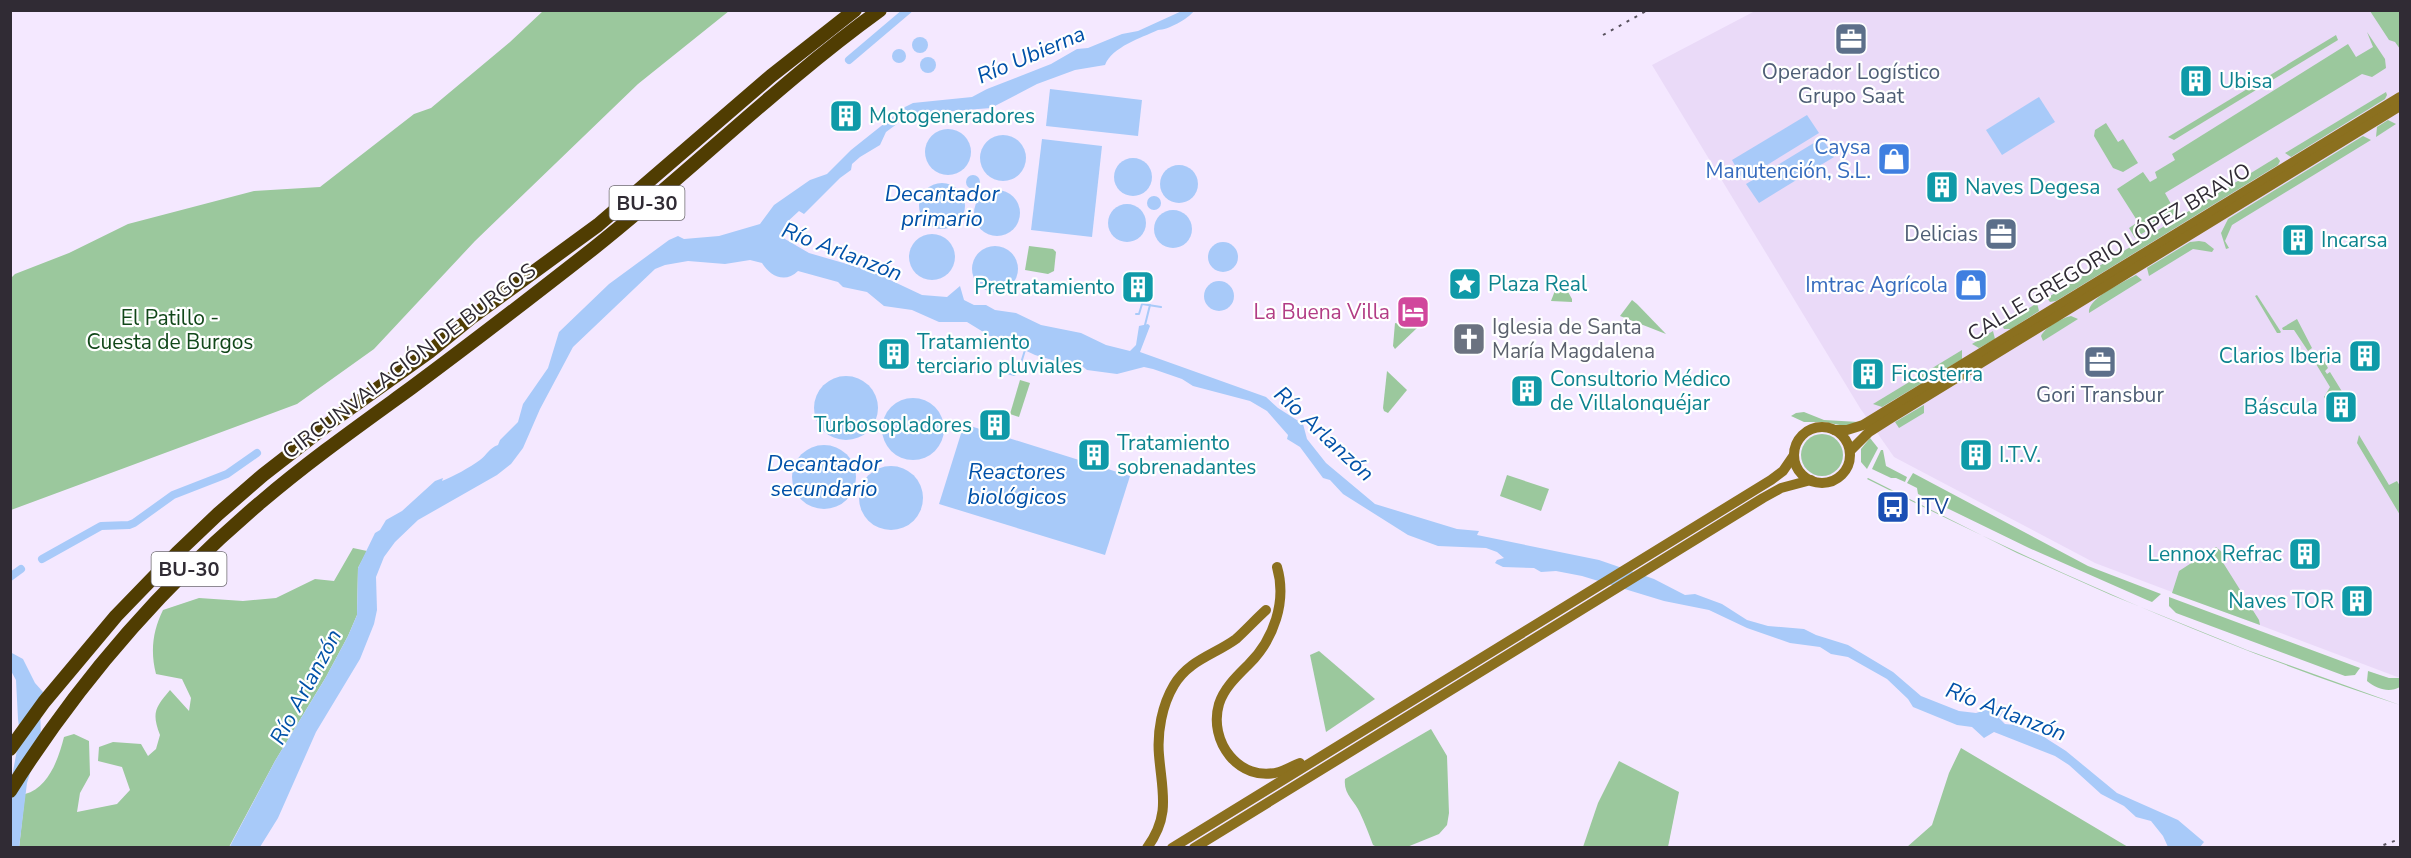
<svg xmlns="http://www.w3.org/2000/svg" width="2411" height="858" font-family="'Nunito Sans',sans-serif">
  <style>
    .built { fill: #eadaf8 }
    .green { fill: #9bc89d }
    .water { fill: #a8caf9 }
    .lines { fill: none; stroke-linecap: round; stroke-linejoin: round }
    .stream { stroke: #a8caf9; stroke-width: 2 }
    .canal { stroke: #a8caf9; stroke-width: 8 }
    .secondary { stroke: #8b701f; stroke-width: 10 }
    .highway { stroke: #503d02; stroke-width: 14 }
    .rail { stroke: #57515d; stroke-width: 2; stroke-dasharray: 3 6; stroke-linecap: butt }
    .labels { text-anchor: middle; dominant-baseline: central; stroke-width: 4.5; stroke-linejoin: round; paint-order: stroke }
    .shield { fill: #fff; stroke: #6e6b71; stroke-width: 1.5 }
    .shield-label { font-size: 20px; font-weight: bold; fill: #302b34 }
    .service-label { font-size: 21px; fill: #4e5e75; stroke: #fff }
    .culture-label { font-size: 21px; fill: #0d838f; stroke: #fff; text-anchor: start }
    .shop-label { font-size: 21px; fill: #366cbe; stroke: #fff; text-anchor: end }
    .street-label { font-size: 21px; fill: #302b34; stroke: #fff }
    .hotel-label { font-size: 21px; fill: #b23c85; stroke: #fff; text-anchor: end }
    .park-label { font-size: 21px; fill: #114719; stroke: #fff }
    .worship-label { font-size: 21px; fill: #5b616d; stroke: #fff; text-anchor: start }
    .transit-label { font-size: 21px; fill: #164399; stroke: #fff; text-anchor: start }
    .water-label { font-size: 22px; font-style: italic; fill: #0051a8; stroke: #fff }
  </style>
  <rect width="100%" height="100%" fill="#f4e8ff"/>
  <polygon class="built" points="1755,11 2400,11 2400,678 2095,563 1894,457 1860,408 1652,65"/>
  <g class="green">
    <polygon points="543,11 729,11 638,84 475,241 374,349 297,404 11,510 11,278 15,274 69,253 128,224 254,191 320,187 414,114 431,108 510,42"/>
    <polygon points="2370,11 2400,11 2400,49 2395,42 2389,40"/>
    <polygon points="2367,32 2385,59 2386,68 2372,77 2362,74 2165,193 2176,213 2135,238 2129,228 2138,222 2117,189 2143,172 2150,182 2157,178 2155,172 2175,160 2172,154 2348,44 2356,57 2373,47"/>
    <polygon points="2336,35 2338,40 2174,140 2168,137"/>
    <polygon points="2386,92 2387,95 2385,99 2291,157 2285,153"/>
    <polygon points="2388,120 2396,124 2376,137 2377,127"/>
    <polygon points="2106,123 2118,142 2123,139 2138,163 2123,172 2113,168 2094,136 2095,130"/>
    <polygon points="2363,136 2371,140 2232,225 2225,241 2229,248 2226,249 2221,233 2228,219"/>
    <polygon points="2277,157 2280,161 2278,165 2056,301 2050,302 2047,298"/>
    <polygon points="2199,241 2205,242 2214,249 2212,252 2193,249 2149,276 2147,268 2190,242"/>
    <polygon points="1029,246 1053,249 1056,252 1054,271 1048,274 1025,270"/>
    <path d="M2136,275L2142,280L2089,313C2087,298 2124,282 2136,275Z"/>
    <polygon points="1556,288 1567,290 1572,299 1572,302 1551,301"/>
    <polygon points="2257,295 2281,332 2280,333 2277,333 2255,296"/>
    <polygon points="1632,300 1637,304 1666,334 1620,316"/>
    <polygon points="2037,303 2039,311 2011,329 2004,329 2002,325"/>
    <path d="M2071,316L2078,319L2043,341L2041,336C2045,327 2062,318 2071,316Z"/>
    <polygon points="2297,319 2312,348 2308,351 2294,330 2283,330 2282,328"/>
    <polygon points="1395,323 1417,328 1395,349 1393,346"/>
    <polygon points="1993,331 1995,339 1979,348 1972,344"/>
    <polygon points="1962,350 1962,359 1882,407 1873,404"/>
    <polygon points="2313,359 2323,359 2328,368 2325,371 2327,374 2330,372 2346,398 2347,401 2332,410 2324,397 2330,387"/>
    <polygon points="1387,371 1407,390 1388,413 1384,411 1383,408"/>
    <polygon points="1020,380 1030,383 1019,417 1010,414"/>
    <polygon points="1924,405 1924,413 1899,428 1895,422"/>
    <polygon points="1804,412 1824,420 1859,422 1845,426 1824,422 1804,422 1791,416 1796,413"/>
    <circle cx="1822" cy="455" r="21"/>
    <polygon points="2359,435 2389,485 2397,481 2400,486 2400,515 2357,443"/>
    <polygon points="1870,438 1878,448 1867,469 1861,462 1861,449"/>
    <polygon points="1881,450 1883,450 1886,466 1907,477 1905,482 1896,478 1891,478 1872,469"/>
    <polygon points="1913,473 2088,566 2161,594 2152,602 2147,600 2029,548 1918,494 1917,488 1907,483"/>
    <polygon points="1507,475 1549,489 1541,511 1500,496"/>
    <path d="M1868,478L2017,553L2111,595L2247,650L2400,705C2216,645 2040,566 1867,479Z"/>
    <polygon points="2216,547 2228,557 2222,561 2259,620 2260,625 2172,593 2179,571"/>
    <path d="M353,548L367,551L358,568L357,615L348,636L326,677L275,761L229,847L19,848L25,794C49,788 59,757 64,737L74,734L89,741L90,775L80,793L77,812L117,804L130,790L122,767L98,761L99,747L113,742L141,744L148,756L156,749L160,735C151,712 156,707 170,690L189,711L191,698L182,679L156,674C150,651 153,630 163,610L199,598L243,601L276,598L315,579L334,581Z"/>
    <polygon points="2169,597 2360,668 2355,675 2345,676 2176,613 2169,606"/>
    <polygon points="1319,651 1375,699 1326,732 1310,655"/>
    <path d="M2368,671L2389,678H2400V687C2389,693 2377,689 2367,681Z"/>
    <path d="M1431,729L1447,756L1449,813L1447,825L1439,834L1407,847H1377L1373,845C1369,834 1365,824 1360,813C1355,801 1343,794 1345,779Z"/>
    <polygon points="1961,748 2128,847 1907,847 1932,825 1949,773"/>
    <polygon points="1619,761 1679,792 1668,847 1583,847 1598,803"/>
  </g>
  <g class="water">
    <path d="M1184,10L1194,11C1188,19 1168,30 1158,30C1141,38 1112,47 1105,65L1075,70L1037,84L991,108L916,114L901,121L886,132L880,145L860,157L852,164L851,170L840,178L804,214L799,211L786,223L787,227L784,232L785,239L809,253L871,271L922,295L947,297L960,286L964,300L974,305H986L995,310L1016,313L1041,325L1081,333L1106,345L1130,351L1136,345L1139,326L1148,324L1150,326L1140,352L1266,397L1278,408L1303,424L1307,439L1326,463L1375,504L1457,529L1479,531L1477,535L1599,560L1654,579L1685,595L1695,594L1722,604L1747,620L1768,626L1804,629L1816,635L1848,645L1893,672L1921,696L1959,711L1976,713L1989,709L1991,704L2003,711L1999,718L2005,724L2015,725L2044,737L2066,751L2117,793L2178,820L2204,842L2200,847H2168L2163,836L2151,821L2136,817L2124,806L2101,794L2069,765L2055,756L1994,732L1984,738L1972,727L1957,725L1913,707L1908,699L1887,679L1848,657L1831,654L1820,647L1790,643L1747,628L1709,610L1664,601L1582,576L1556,571L1541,572L1534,568L1503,567L1495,563L1497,560L1504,558L1497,552L1486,548L1438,546L1408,535L1343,494L1330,480L1323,478L1300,447L1287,439L1288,435L1267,411L1250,401L1193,386L1182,379L1153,369L1144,367L1117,374L1087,370L1082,366L1076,367L1035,355L1010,343L998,341L967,322H939L912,310L884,306L867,292L843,287L838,282L798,271C785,284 770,276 762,263L750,260L725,264L688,261L665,265L655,269L573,347L540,409L523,448L511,464L497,475L418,520L395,542L384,557L376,577L377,610L374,624L360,659L316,732L278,818L260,847L229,848L275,761L326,677L348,636L357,615L358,568L375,533L380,530L386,520L402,511L435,481L443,478L442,481C454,476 469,468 480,460C487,455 489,448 498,445L500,440L518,422L523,404L548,368L559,332L609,284L669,240L678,236L684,239L719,236L760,224L774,205L810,180L827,174L851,150L905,107L913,103L972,97L987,89L1051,64L1077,49L1088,48L1122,34L1138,31Z"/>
    <circle cx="920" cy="45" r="8"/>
    <circle cx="899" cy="56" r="7"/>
    <circle cx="928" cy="65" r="8"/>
    <polygon points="1050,89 1142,100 1138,136 1046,126"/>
    <polygon points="2039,97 2055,122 2002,155 1986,130"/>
    <polygon points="1807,115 1819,133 1743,180 1732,160"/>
    <circle cx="948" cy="152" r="23"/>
    <circle cx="1003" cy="158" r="23"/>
    <polygon points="1822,138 1834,157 1759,203 1746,184"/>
    <polygon points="1042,139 1102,146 1092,237 1031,230"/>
    <circle cx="1133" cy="177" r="19"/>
    <circle cx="1179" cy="184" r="19"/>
    <circle cx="973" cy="182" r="7"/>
    <circle cx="942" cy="206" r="23"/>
    <circle cx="997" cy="213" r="23"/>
    <circle cx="1154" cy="203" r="7"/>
    <circle cx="1127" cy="223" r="19"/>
    <circle cx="1173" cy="229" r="19"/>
    <circle cx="932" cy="257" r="23"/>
    <circle cx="1223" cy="257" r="15"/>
    <circle cx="995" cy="269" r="23"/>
    <circle cx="1219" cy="296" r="15"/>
    <circle cx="846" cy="408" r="32"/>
    <circle cx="913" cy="429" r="31"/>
    <polygon points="964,424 1130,476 1105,555 939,504"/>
    <circle cx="824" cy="477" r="32"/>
    <circle cx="891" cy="498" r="32"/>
    <polygon points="10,652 23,659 35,683 43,692 40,706 41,737 27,783 19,848 10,847 11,782 20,734 18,719 16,680 11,671"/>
  </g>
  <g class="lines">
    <g class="stream">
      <polyline points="1136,314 1139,314 1142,304 1161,307"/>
      <polyline points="1145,325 1150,305"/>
      <polyline points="1007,373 1014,375 1018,373 1025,350"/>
    </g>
    <g class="canal">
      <polyline points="849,60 908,10"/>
      <polyline points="42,559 101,526 129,525 134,523 173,495 227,474 257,453"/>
      <polyline points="10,577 21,569"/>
    </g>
    <g class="secondary">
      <circle cx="1822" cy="455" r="28"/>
      <polyline points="1834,430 1847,430 1863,425 2400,97"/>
      <polyline points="1850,451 1869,432 1891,418 2400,106"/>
      <path d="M1277,567C1287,601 1274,639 1249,664C1237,676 1224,688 1219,704C1208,741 1239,783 1279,772C1287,770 1293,765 1300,763"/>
      <path d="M1147,848C1171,815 1162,792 1159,755C1157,732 1162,705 1174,685C1189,660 1214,655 1236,639C1246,630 1256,619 1266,610"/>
      <polyline points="1172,848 1771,480 1783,471 1794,455"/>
      <polyline points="1194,848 1763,498 1781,488 1811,480"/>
    </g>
    <g class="highway">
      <polyline points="10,749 44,702 116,616 177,553 218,514 263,475 335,419 429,352 472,317 598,225 771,76 855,10"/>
      <path d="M10,791C78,683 164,584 261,502C309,461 360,425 411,388C473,342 534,295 594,248C691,171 779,83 880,10"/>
    </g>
    <g class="rail">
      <polyline points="1603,35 1648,10"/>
      <polyline points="2375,848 2400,839"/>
    </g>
  </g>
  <defs>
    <symbol id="office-square" viewBox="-11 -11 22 22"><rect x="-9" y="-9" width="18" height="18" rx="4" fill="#5c6f8a" stroke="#fff"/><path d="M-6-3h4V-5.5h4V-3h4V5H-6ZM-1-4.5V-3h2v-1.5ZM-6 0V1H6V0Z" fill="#fff"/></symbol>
    <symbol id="building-square" viewBox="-11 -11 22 22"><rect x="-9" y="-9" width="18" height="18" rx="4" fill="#0f9aa8" stroke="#fff"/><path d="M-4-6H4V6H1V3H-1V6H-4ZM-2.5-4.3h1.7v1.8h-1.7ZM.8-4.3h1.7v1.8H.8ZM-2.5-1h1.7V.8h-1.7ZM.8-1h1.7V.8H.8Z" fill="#fff"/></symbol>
    <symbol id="shop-square" viewBox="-11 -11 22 22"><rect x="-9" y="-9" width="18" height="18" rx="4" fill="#3f7fe0" stroke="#fff"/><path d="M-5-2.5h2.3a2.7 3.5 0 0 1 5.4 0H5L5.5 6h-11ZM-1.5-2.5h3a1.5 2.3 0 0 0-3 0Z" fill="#fff"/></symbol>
    <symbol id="sight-square" viewBox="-11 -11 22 22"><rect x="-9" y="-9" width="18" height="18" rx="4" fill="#0f9aa8" stroke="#fff"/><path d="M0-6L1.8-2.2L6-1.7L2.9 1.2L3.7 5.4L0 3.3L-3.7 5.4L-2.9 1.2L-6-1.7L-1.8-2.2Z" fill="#fff"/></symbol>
    <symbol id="hotel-square" viewBox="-11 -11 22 22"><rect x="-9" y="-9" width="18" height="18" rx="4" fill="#d1479c" stroke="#fff"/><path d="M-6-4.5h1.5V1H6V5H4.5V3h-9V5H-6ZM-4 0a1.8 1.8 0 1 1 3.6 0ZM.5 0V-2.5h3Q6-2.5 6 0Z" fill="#fff"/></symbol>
    <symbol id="church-square" viewBox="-11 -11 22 22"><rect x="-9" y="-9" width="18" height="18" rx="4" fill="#6b7280" stroke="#fff"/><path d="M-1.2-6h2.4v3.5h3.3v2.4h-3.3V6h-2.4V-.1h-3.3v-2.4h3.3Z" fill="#fff"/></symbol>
    <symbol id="bus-square" viewBox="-11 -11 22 22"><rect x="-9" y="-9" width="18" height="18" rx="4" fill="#1a4fb4" stroke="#fff"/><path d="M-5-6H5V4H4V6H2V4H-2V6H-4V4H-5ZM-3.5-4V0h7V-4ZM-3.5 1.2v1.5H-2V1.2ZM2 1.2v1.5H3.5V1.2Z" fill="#fff"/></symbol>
  </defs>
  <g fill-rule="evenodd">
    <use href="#office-square" x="1832" y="20" width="38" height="38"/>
    <use href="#building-square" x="2177" y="62" width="38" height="38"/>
    <use href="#building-square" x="827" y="97" width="38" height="38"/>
    <use href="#shop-square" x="1875" y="140" width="38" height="38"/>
    <use href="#building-square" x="1923" y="168" width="38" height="38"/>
    <use href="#office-square" x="1982" y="215" width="38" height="38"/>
    <use href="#building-square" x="2279" y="221" width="38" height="38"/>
    <use href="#sight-square" x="1446" y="265" width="38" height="38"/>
    <use href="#shop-square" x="1952" y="266" width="38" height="38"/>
    <use href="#building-square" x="1119" y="268" width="38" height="38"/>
    <use href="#hotel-square" x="1394" y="293" width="38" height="38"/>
    <use href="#church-square" x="1450" y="320" width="38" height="38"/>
    <use href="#building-square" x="875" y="335" width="38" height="38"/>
    <use href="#building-square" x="2346" y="337" width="38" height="38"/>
    <use href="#office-square" x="2081" y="343" width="38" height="38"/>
    <use href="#building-square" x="1849" y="355" width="38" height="38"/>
    <use href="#building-square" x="1508" y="372" width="38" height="38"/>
    <use href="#building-square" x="2322" y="388" width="38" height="38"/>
    <use href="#building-square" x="976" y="406" width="38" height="38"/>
    <use href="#building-square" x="1075" y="436" width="38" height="38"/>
    <use href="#building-square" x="1957" y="436" width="38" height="38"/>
    <use href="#bus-square" x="1874" y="488" width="38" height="38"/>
    <use href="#building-square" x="2286" y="535" width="38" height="38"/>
    <use href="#building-square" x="2338" y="582" width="38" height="38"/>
  </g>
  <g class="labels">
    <g class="shield">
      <rect x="609.5" y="186" width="75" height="34" rx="4.5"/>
      <rect x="151.5" y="552" width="75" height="34" rx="4.5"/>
    </g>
    <g class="shield-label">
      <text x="647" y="203">BU-30</text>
      <text x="189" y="569">BU-30</text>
    </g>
    <g class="service-label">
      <text x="1851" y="72">Operador Logístico<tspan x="1851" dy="24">Grupo Saat</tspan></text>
      <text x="1978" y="234" text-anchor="end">Delicias</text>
      <text x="2100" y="395">Gori Transbur</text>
    </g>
    <g class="culture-label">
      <text x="2219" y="81">Ubisa</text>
      <text x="869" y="116">Motogeneradores</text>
      <text x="1965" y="187">Naves Degesa</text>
      <text x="2321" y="240">Incarsa</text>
      <text x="1488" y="284">Plaza Real</text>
      <text x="1115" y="287" text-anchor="end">Pretratamiento</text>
      <text x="917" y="342">Tratamiento<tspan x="917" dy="24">terciario pluviales</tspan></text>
      <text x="2342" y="356" text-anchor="end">Clarios Iberia</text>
      <text x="1891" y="374">Ficosterra</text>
      <text x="1550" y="379">Consultorio Médico<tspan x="1550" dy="24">de Villalonquéjar</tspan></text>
      <text x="2318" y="407" text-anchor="end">Báscula</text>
      <text x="972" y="425" text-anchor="end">Turbosopladores</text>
      <text x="1117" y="443">Tratamiento<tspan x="1117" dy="24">sobrenadantes</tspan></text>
      <text x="1999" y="455">I.T.V.</text>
      <text x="2282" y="554" text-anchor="end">Lennox Refrac</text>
      <text x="2334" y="601" text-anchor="end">Naves TOR</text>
    </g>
    <g class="shop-label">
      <text x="1871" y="147">Caysa<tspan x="1871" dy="24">Manutención, S.L.</tspan></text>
      <text x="1948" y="285">Imtrac Agrícola</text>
    </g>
    <g class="street-label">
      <text transform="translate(2109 252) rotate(-31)">CALLE GREGORIO LÓPEZ BRAVO</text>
      <text transform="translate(409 361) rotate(-37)">CIRCUNVALACIÓN DE BURGOS</text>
    </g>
    <g class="hotel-label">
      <text x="1390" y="312">La Buena Villa</text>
    </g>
    <g class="park-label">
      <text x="170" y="318">El Patillo -<tspan x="170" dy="24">Cuesta de Burgos</tspan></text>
    </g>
    <g class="worship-label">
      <text x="1492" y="327">Iglesia de Santa<tspan x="1492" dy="24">María Magdalena</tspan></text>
    </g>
    <g class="transit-label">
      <text x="1916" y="507">ITV</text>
    </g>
    <g class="water-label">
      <text transform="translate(1031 55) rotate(-23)">Río Ubierna</text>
      <text x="942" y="194">Decantador<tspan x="942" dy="25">primario</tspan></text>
      <text transform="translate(842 252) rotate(21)">Río Arlanzón</text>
      <text transform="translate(1324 434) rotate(43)">Río Arlanzón</text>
      <text x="824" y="464">Decantador<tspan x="824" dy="25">secundario</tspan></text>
      <text x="1017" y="472">Reactores<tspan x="1017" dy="25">biológicos</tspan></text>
      <text transform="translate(306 687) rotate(-62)">Río Arlanzón</text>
      <text transform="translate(2006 712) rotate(21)">Río Arlanzón</text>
    </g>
  </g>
  <rect width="2411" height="858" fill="none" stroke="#302b34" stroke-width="24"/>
</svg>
